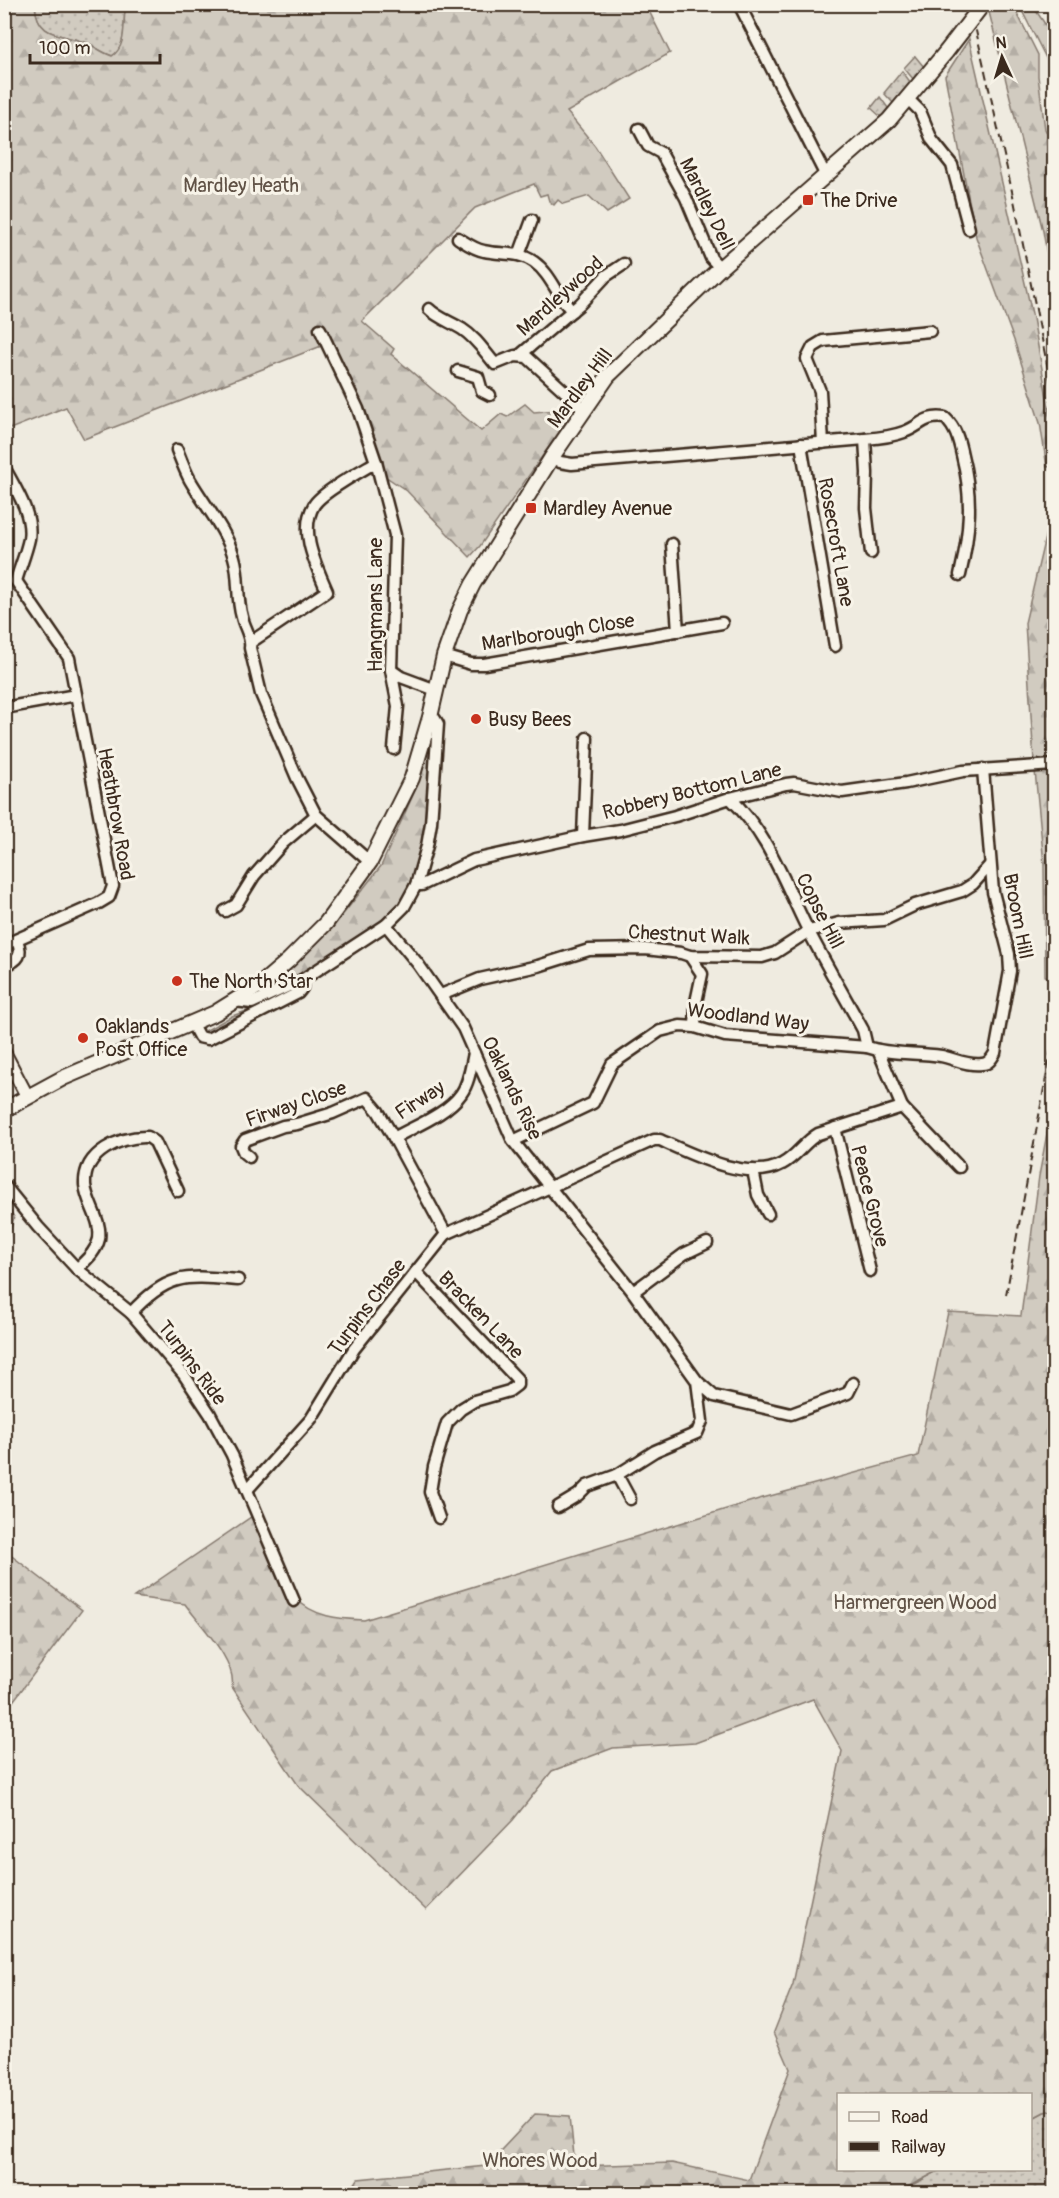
<svg xmlns="http://www.w3.org/2000/svg" width="1059" height="2198" font-family="Pangolin,sans-serif">
  <style>
    .grass { fill: url(#grass-dots); stroke: #867a6f; stroke-width: 1.5 }
    .forest { fill: url(#forest-firs); stroke: #867a6f; stroke-width: 1.5 }
    .lines { fill: none; stroke-linecap: round; stroke-linejoin: round }
    .minor-casing { stroke: #3b2a1e; stroke-width: 15 }
    .tertiary-casing { stroke: #3b2a1e; stroke-width: 16 }
    .secondary-casing { stroke: #3b2a1e; stroke-width: 18 }
    .minor { stroke: #f7f3e8; stroke-width: 10 }
    .tertiary { stroke: #f7f3e8; stroke-width: 12 }
    .secondary { stroke: #f7f3e8; stroke-width: 14 }
    .rail { stroke: #3b2a1e; stroke-width: 2; stroke-dasharray: 9 4.5; stroke-linecap: butt }
    .secondary-bridge-casing { stroke: #3b2a1e; stroke-width: 18; stroke-linecap: butt }
    .secondary-bridge { stroke: #f7f3e8; stroke-width: 14 }
    .poi-dot { fill: #c8321e; stroke: #f7f3e8; stroke-width: 2 }
    .labels { text-anchor: middle; dominant-baseline: central; stroke-width: 6; stroke-linejoin: round; paint-order: stroke }
    .park-label { font-size: 20px; fill: #605246; stroke: #f7f3e8 }
    .poi-label { font-size: 20px; fill: #3b2a1e; stroke: #f7f3e8; text-anchor: start }
    .street-label { font-size: 20px; fill: #3b2a1e; stroke: #f7f3e8 }
  </style>
  <defs>
    <pattern id="grass-dots" width="8" height="8" patternUnits="userSpaceOnUse" patternTransform="scale(1.5)"><rect width="8" height="8" fill="#d1cbc0"/><path d="M2 2h.1M6 6h.1" fill="none" stroke="#b4aea5" stroke-width="1.8" stroke-linecap="round"/></pattern>
    <pattern id="forest-firs" width="22" height="20" patternUnits="userSpaceOnUse" patternTransform="scale(1.5)"><rect width="22" height="20" fill="#d1cbc0"/><path d="M5 1l3.5 6h-7zM16 11l3.5 6h-7z" fill="#b4aea5"/></pattern>
  </defs>
  <rect width="100%" height="100%" fill="#efebe0"/>
  <filter id="ink" filterUnits="userSpaceOnUse"><feTurbulence type="fractalNoise" baseFrequency=".0167" numOctaves="2"/><feDisplacementMap in="SourceGraphic" scale="12" xChannelSelector="R" yChannelSelector="G"/><feConvolveMatrix kernelMatrix="1 2 1 2 8 2 1 2 1" color-interpolation-filters="sRGB"/></filter>
  <g filter="url(#ink)">
    <g class="grass">
      <path d="M35,5H126C122,21 128,46 113,56C102,53 96,47 87,43C62,33 37,39 35,5Z"/>
      <polygon points="915,56 924,67 914,80 904,68"/>
      <polygon points="902,71 911,83 894,104 884,93"/>
      <polygon points="880,97 888,108 881,117 871,108"/>
      <polygon points="289,991 290,993 207,1035 204,1034 203,1032 232,1016 261,1006"/>
      <polygon points="1054,2110 1054,2193 891,2194 906,2188 940,2170 1030,2170 1031,2119 1044,2112"/>
    </g>
    <g class="forest">
      <path d="M5,5H35C37,39 62,33 87,43C96,47 102,53 112,56C128,46 122,21 126,5H646L670,53L567,112L595,146L629,199L607,213L589,196L563,204L558,200L554,205L549,201L547,194L540,196L534,184L475,208L362,321L394,349L391,354L481,431L501,414L507,417L525,404L534,412L557,410L568,419L480,546L470,557L407,491L382,474L329,343L84,439L66,407L5,431Z"/>
      <polygon points="994,5 1013,5 1038,55 1038,76 1045,129 1054,146 1054,294 1043,231 989,12"/>
      <polygon points="1019,5 1032,5 1054,37 1054,65 1047,60"/>
      <polygon points="969,39 1033,318 1054,437 1054,466 1047,467 1040,423 1015,343 976,237 945,76"/>
      <polygon points="1054,502 1054,759 1034,761 1025,623 1053,503"/>
      <path d="M433,730C430,779 432,869 398,907C383,925 362,936 344,949C322,964 301,980 277,989L270,983L333,927L381,866L418,784Z"/>
      <polygon points="1054,769 1054,978 1045,976 1044,864 1035,771"/>
      <path d="M1054,1096V2110L1044,2112L1031,2119L1030,2094H838V2170H940L906,2188L891,2193H349L358,2179L486,2166L535,2114L570,2116L575,2166L672,2163L749,2180L790,2069L774,2032L793,1984L842,1751L813,1699L695,1743L613,1748L552,1771L513,1820L426,1910L298,1785L232,1687C237,1661 200,1625 185,1604L134,1597L254,1515L288,1600L295,1598C314,1617 338,1619 364,1620L759,1499L918,1456L948,1312L1021,1316L1039,1176Z"/>
      <polygon points="5,1203 14,1217 5,1250 4,1203"/>
      <polygon points="4,1550 82,1610 5,1712 4,1712"/>
    </g>
    <g class="lines">
      <defs>
        <g id="minor">
          <polyline points="739,4 826,176"/>
          <polyline points="908,99 920,111 932,140 952,165 969,229"/>
          <polyline points="639,129 648,146 661,153 686,198 711,258 720,268"/>
          <path d="M458,238C466,243 474,249 484,251C501,255 519,251 534,262C551,274 557,296 572,311"/>
          <polyline points="519,255 532,220"/>
          <path d="M429,309C438,318 451,322 462,329C476,338 484,351 495,364L515,356L527,357L584,409"/>
          <polyline points="320,329 358,409 376,462 395,535 391,670 398,706 394,749"/>
          <polyline points="520,355 580,304 606,276 624,264"/>
          <polyline points="458,371 478,377 482,391 490,395"/>
          <polyline points="865,439 867,473 866,508 871,553"/>
          <polyline points="823,443 820,391 807,359 813,347 823,341 930,331"/>
          <polyline points="801,444 835,646"/>
          <path d="M177,450C181,460 185,471 190,480C205,506 225,528 234,557C240,576 236,597 242,617C244,627 252,637 250,648L261,694L297,778L316,815L370,862"/>
          <path d="M552,457L560,462L572,464L865,439C878,438 891,437 904,432C921,426 924,415 945,418C956,428 959,441 962,455C973,498 970,532 960,575"/>
          <path d="M4,467C15,488 33,514 29,539C26,553 20,567 16,581"/>
          <polyline points="672,544 678,631"/>
          <path d="M251,642L327,591C317,567 298,531 314,505C322,492 361,471 376,462"/>
          <polyline points="444,656 471,664 484,664 722,623"/>
          <polyline points="391,670 401,677 436,690"/>
          <polyline points="4,708 76,695"/>
          <path d="M730,798C767,833 783,879 805,924C823,960 844,995 863,1030L867,1047"/>
          <polyline points="583,836 587,738"/>
          <polyline points="416,885 422,885 474,860 583,836 620,830 675,816 730,798 786,784 794,783 842,792 906,783 963,771 1054,765"/>
          <polyline points="225,911 236,905 254,876 283,843 316,815"/>
          <polyline points="386,925 418,964 463,1028 513,1141 633,1292 697,1381 702,1421 697,1433 655,1451 617,1475 587,1486 578,1495 558,1507"/>
          <polyline points="4,945 99,903 109,897 113,886 69,658 16,581"/>
          <polyline points="690,956 702,974 696,1002 695,1027"/>
          <path d="M4,966C19,960 23,955 17,940"/>
          <polyline points="441,995 480,979 538,966 589,950 645,949 681,953 690,956 762,957 775,953 809,931 839,923 884,920 915,905 962,891 973,884 990,865"/>
          <polyline points="234,1001 252,1003 302,980 386,925 404,907 416,885 427,846 431,823 438,724 435,719 430,717"/>
          <polyline points="192,1024 199,1037 208,1039 298,993 302,988 302,980"/>
          <polyline points="902,1107 959,1167"/>
          <polyline points="835,1128 870,1271"/>
          <path d="M394,1138C415,1126 447,1114 461,1094C469,1083 471,1067 474,1053"/>
          <path d="M513,1141L593,1103L612,1064L660,1031L680,1026L695,1027L725,1036L867,1047C891,1055 917,1052 941,1056C955,1059 968,1066 982,1064C989,1064 992,1058 995,1053L1010,971L1009,954L993,892L983,769"/>
          <polyline points="249,1157 244,1153 241,1146 245,1140 283,1126 297,1124 333,1113 367,1098 378,1111 394,1138 446,1234"/>
          <polyline points="753,1170 758,1195 768,1214"/>
          <polyline points="4,1185 38,1227 77,1269 131,1313 184,1375 210,1414 232,1455 294,1601"/>
          <path d="M77,1269C86,1260 96,1252 99,1239C102,1220 87,1204 85,1185C83,1152 121,1136 148,1137L155,1142L178,1191"/>
          <polyline points="416,1272 517,1379 517,1385 509,1391 474,1401 461,1409 447,1423 434,1467 430,1492 439,1518"/>
          <polyline points="633,1292 684,1254 707,1243"/>
          <path d="M131,1313C169,1272 186,1276 238,1280"/>
          <polyline points="697,1381 714,1396 791,1414 848,1393 853,1383"/>
          <polyline points="617,1475 630,1499"/>
          <path d="M247,1490L311,1419L354,1349L446,1234L654,1140H660C691,1154 748,1183 782,1164C796,1157 804,1142 818,1134L902,1107L878,1050"/>
        </g>
        <polyline id="tertiary" points="4,1052 27,1096"/>
        <polyline id="secondary" points="4,1110 63,1078 215,1013 260,985 289,960 326,923 370,862 412,778 430,717 444,656 460,610 473,584 552,457 608,376 720,268 889,120 946,52"/>
      </defs>
      <use href="#minor" class="minor-casing"/>
      <use href="#tertiary" class="tertiary-casing"/>
      <use href="#secondary" class="secondary-casing"/>
      <use href="#minor" class="minor"/>
      <use href="#tertiary" class="tertiary"/>
      <use href="#secondary" class="secondary"/>
      <g class="rail">
        <polyline points="970,4 1014,200 1054,399"/>
        <polyline points="1006,1295 1054,1034"/>
      </g>
      <defs>
        <polyline id="secondary-bridge" points="946,52 983,4"/>
      </defs>
      <use href="#secondary-bridge" class="secondary-bridge-casing"/>
      <use href="#secondary-bridge" class="secondary-bridge"/>
    </g>
  </g>
  <g class="poi-dot">
    <rect x="802" y="194" width="12" height="12" rx="3"/>
    <rect x="525" y="502" width="12" height="12" rx="3"/>
    <circle cx="476" cy="719" r="6"/>
    <circle cx="177" cy="981" r="6"/>
    <circle cx="83" cy="1038" r="6"/>
  </g>
  <g class="labels">
    <g class="park-label">
      <text x="241" y="185">Mardley Heath</text>
      <text x="915" y="1602">Harmergreen Wood</text>
      <text x="540" y="2160">Whores Wood</text>
    </g>
    <g class="poi-label">
      <text x="820" y="200">The Drive</text>
      <text x="543" y="508">Mardley Avenue</text>
      <text x="488" y="719">Busy Bees</text>
      <text x="189" y="981">The North Star</text>
      <text x="95" y="1026">Oaklands<tspan x="95" dy="23">Post Office</tspan></text>
    </g>
    <g class="street-label">
      <text transform="translate(707 204) rotate(64)">Mardley Dell</text>
      <text transform="translate(560 296) rotate(-42)">Mardleywood</text>
      <text transform="translate(580 388) rotate(-53)">Mardley Hill</text>
      <text transform="translate(836 542) rotate(80)">Rosecroft Lane</text>
      <text transform="translate(375 605) rotate(-90)">Hangmans Lane</text>
      <text transform="translate(558 632) rotate(-9)">Marlborough Close</text>
      <text transform="translate(692 791) rotate(-14)">Robbery Bottom Lane</text>
      <text transform="translate(116 814) rotate(80)">Heathbrow Road</text>
      <text transform="translate(820 911) rotate(63)">Copse Hill</text>
      <text transform="translate(1018 916) rotate(79)">Broom Hill</text>
      <text transform="translate(689 935) rotate(3)">Chestnut Walk</text>
      <text transform="translate(748 1017) rotate(7)">Woodland Way</text>
      <text transform="translate(512 1088) rotate(64)">Oaklands Rise</text>
      <text transform="translate(420 1100) rotate(-33)">Firway</text>
      <text transform="translate(296 1104) rotate(-19)">Firway Close</text>
      <text transform="translate(870 1196) rotate(76)">Peace Grove</text>
      <text transform="translate(367 1307) rotate(-53)">Turpins Chase</text>
      <text transform="translate(481 1315) rotate(46)">Bracken Lane</text>
      <text transform="translate(192 1363) rotate(53)">Turpins Ride</text>
    </g>
  </g>
  <rect width="1059" height="2198" fill="none" stroke="#f7f3e8" stroke-width="24"/>
  <rect x="12" y="12" width="1035" height="2174" fill="none" stroke="#3b2a1e" stroke-width="2" filter="url(#ink)"/>
  <rect x="837" y="2093" width="195" height="78" fill="#f7f3e8" stroke="#aca397" stroke-width="1.5"/>
  <rect x="849" y="2112" width="30" height="9" fill="#f7f3e8" stroke="#aca397" stroke-width="1.5"/>
  <text x="891" y="2123" font-size="18" fill="#3b2a1e">Road</text>
  <rect x="849" y="2142" width="30" height="9" fill="#3b2a1e" stroke="#aca397" stroke-width="1.5"/>
  <text x="891" y="2153" font-size="18" fill="#3b2a1e">Railway</text>
  <g transform="translate(1002 57) rotate(356)" stroke="#f7f3e8" stroke-width="4.5" paint-order="stroke">
  <path d="M0-4.5L10 22L0 15L-10 22Z" fill="#3b2a1e"/>
  <text y="-9" font-size="16" font-weight="bold" text-anchor="middle" fill="#3b2a1e">N</text>
  </g>
  <path d="M30 54v9h130v-9" fill="none" stroke="#3b2a1e" stroke-width="3"/>
  <text x="39" y="54" font-size="18" fill="#3b2a1e" stroke="#f7f3e8" stroke-width="4.5" paint-order="stroke">100 m</text>
</svg>
